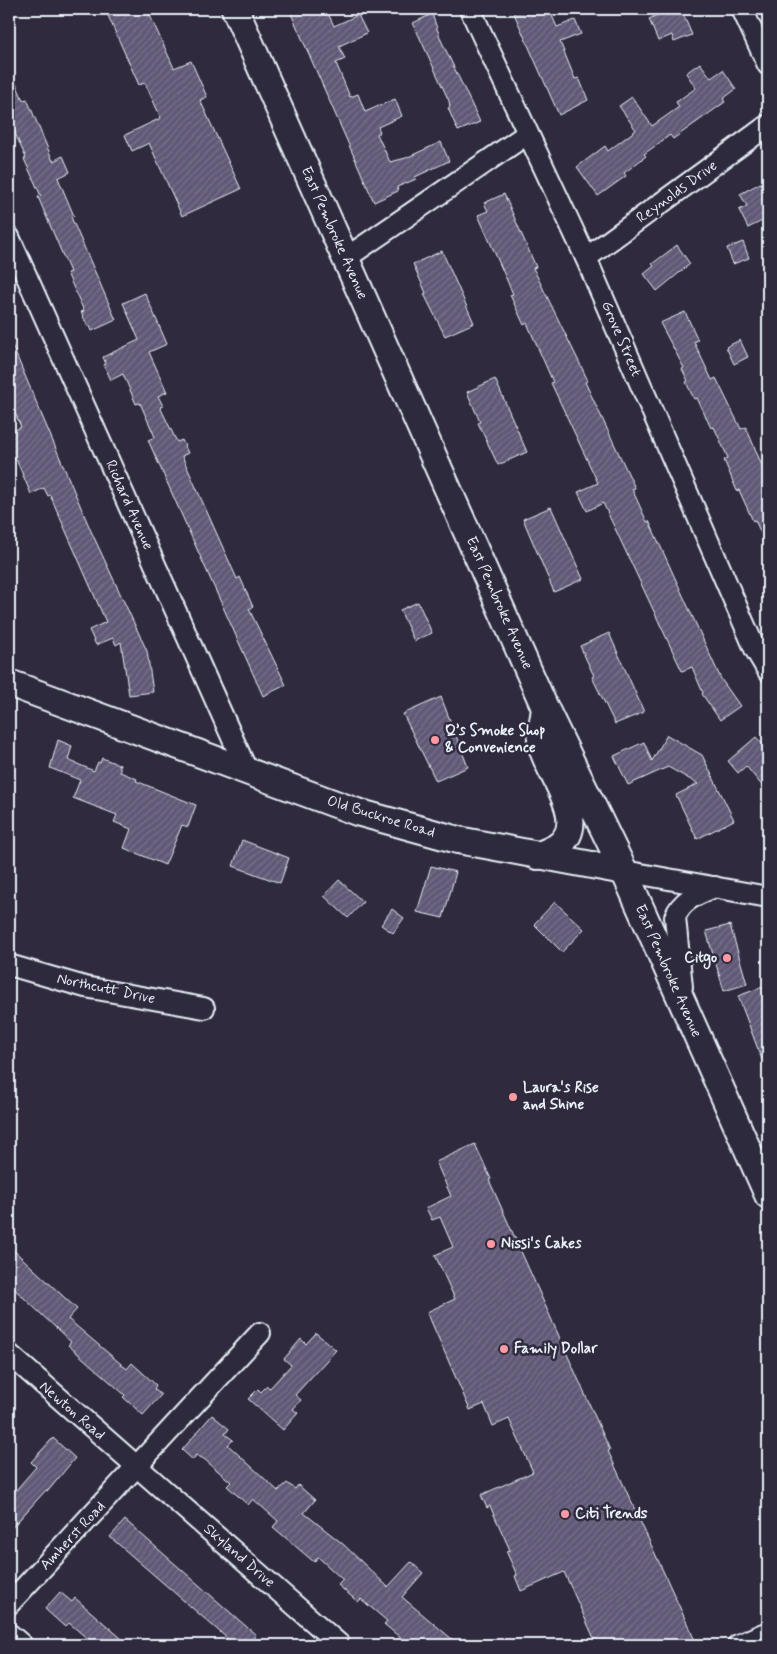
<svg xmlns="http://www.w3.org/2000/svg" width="777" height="1654" font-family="Mynerve,sans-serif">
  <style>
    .building { fill: url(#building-hatch); stroke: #e8f1f8 }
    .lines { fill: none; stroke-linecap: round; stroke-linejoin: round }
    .minor-casing { stroke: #e8f1f8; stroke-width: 24 }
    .major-casing { stroke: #e8f1f8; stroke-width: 30 }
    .minor { stroke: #2f2a3d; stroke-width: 20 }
    .major { stroke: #2f2a3d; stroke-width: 26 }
    .poi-dot { fill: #ff9aa2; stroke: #2f2a3d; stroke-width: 2 }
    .labels { text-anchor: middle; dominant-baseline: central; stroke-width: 5; stroke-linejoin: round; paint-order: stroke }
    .street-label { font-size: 15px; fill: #e8f1f8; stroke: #2f2a3d }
    .poi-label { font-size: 15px; font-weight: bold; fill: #e8f1f8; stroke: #2f2a3d; text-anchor: start }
  </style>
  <defs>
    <pattern id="building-hatch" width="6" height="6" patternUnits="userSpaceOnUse" patternTransform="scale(1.25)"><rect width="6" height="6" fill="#615976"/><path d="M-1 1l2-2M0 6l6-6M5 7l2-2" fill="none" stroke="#78718a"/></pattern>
  </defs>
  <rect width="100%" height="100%" fill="#2f2a3d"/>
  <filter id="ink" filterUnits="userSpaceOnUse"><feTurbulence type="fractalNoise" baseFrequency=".02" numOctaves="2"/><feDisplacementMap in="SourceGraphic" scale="10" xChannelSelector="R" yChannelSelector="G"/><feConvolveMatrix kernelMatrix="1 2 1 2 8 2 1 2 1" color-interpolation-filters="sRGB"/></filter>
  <g filter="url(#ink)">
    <g class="building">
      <polygon points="105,9 147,9 174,68 191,61 207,97 200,100 241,189 182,216 149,143 132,151 125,135 161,118 145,83 139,85"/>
      <polygon points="289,9 326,9 334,26 358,15 367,33 339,46 345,59 336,63 350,97 358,94 365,112 395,99 402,116 378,127 380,132 377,134 390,162 406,158 441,142 449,161 415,177 416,179 397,187 398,191 374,202"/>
      <polygon points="512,9 549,9 557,27 575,20 581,34 560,42 575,79 579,78 588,100 559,115"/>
      <polygon points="657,9 681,9 692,35 674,42 672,35 658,41 649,19 659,14"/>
      <polygon points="432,14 441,40 480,122 458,131 448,108 450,107 449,101 413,23"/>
      <polygon points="700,63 711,78 723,70 736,89 723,99 725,102 673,139 670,135 644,154 646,156 624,173 626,176 598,196 577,167 605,146 608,151 636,130 619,106 632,97 652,126 679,107 676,102 696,88 686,73"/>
      <polygon points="9,67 23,100 27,99 53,161 63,156 70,172 58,178 74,216 71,217 116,320 92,331 90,326 88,327 81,312 84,311 67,273 70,272 38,197 41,196 24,159 26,158 9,120"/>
      <polygon points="768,179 768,218 748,228 739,210 747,206 740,194"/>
      <polygon points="504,194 536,267 533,268 581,366 588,381 585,382 635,488 632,489 647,522 649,521 721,679 740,706 720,720 702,694 703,693 692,667 682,671 603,503 587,511 578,492 598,483 551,383 553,382 527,323 524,325 510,295 513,294 478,215 488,211 484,203"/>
      <polygon points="743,242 749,258 733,264 727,248"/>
      <polygon points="677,245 690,264 657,291 644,274 654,266 652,264"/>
      <polygon points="442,251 474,323 445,336 424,294 426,293 413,264"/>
      <polygon points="145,293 167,344 149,352 167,392 158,396 163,406 160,407 177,442 182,440 188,453 182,456 237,579 240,577 253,607 249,609 286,685 263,696 148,440 155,437 140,403 136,404 123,374 111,380 104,365 106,364 103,357 139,340 123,303"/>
      <polygon points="685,312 698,340 694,342 712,380 716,378 741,429 746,427 768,480 768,549 755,520 753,521 739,490 737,491 724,460 728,458 714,427 711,428 697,398 694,399 686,382 688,381 682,369 684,368 660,323"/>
      <polygon points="9,338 91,531 147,651 153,692 129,695 121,642 116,645 113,638 96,645 89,630 106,622 50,495 48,496 44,488 31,494 16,459 12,460 9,452 9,433 21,427 9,399"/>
      <polygon points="740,340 748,357 734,364 726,347"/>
      <polygon points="495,379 527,452 498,465 478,423 480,422 467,392"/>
      <polygon points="551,507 583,579 554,592 523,519"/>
      <polygon points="418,602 432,633 414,641 400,610"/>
      <polygon points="609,633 644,712 615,724 592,677 594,676 580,646"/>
      <polygon points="441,697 468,767 436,781 403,714"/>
      <polygon points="667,735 702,755 734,820 697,839 676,795 698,784 668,767 628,785 614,756 644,742 652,761"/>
      <polygon points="756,737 768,750 768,793 746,766 738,773 728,761"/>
      <polygon points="58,740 72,746 68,760 94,771 98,762 100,763 102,758 120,765 120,772 137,779 136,781 196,805 188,827 182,825 165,865 124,848 131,829 114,822 117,815 73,798 80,780 50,768"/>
      <polygon points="242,840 289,858 280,883 233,866"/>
      <polygon points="431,866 456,872 443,918 417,912"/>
      <polygon points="339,880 363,902 348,918 324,896"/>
      <polygon points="555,902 584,929 562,952 534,924"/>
      <polygon points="392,909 404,918 393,933 381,925"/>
      <polygon points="730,925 747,984 724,991 706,931"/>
      <polygon points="768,985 768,1073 767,1073 738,996"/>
      <polygon points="475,1144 491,1179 489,1180 610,1450 608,1451 697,1645 597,1645 564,1572 521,1591 515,1576 517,1575 506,1551 510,1550 490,1506 487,1508 481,1495 533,1472 509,1419 493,1426 484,1404 470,1410 427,1312 455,1299 435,1255 453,1247 440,1217 432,1220 426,1208 451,1196 436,1162"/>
      <polygon points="9,1246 77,1309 68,1319 127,1369 132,1363 156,1385 154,1389 161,1395 143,1415 123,1397 125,1395 68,1345 71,1342 9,1284"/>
      <polygon points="316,1333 336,1350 295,1395 301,1400 293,1409 298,1413 283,1430 248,1399 258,1389 261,1392 267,1386 270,1388 291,1365 284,1359 301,1339 306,1344"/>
      <polygon points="212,1415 229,1429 225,1434 233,1440 228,1445 278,1491 287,1483 295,1489 298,1485 315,1500 304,1513 343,1544 388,1587 411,1562 423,1573 402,1597 459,1645 409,1645 384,1624 387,1621 361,1599 358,1602 338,1585 343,1580 318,1557 314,1562 273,1527 278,1521 253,1499 248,1505 227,1486 231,1482 204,1459 196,1455 193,1460 182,1450"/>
      <polygon points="53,1438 75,1458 48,1491 46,1490 9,1531 9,1498 36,1467 31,1462"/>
      <polygon points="125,1520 256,1635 248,1645 235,1645 110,1537"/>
      <polygon points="60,1592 72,1602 75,1598 129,1645 95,1645 69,1623 65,1627 45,1609"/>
    </g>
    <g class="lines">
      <defs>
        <g id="minor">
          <polyline points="470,9 586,258 755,649 768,671"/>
          <polyline points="742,9 768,65"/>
          <polyline points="9,237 248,773"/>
          <polyline points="346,258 527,134"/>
          <polyline points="586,258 768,125"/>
          <polyline points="624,871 768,897"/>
          <polyline points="9,965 85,987 204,1008"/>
          <path d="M682,987L675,917C682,899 698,894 715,887"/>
          <polyline points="9,1354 340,1645"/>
          <polyline points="9,1604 260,1333"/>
          <polyline points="9,1634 22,1645"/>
          <polyline points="738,1645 768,1632"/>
        </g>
        <g id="major">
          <polyline points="235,9 545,708 624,871 768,1195"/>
          <polyline points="9,683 357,812 458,840 624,871"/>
          <path d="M537,856C544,853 552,850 558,846C592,821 546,772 541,743C540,732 544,719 545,708"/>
        </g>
      </defs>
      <use href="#minor" class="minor-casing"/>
      <use href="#major" class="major-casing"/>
      <use href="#minor" class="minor"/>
      <use href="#major" class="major"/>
    </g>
  </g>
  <g class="poi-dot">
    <circle cx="435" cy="740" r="5"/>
    <circle cx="727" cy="958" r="5"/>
    <circle cx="513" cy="1097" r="5"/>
    <circle cx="491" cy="1244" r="5"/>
    <circle cx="504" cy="1349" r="5"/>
    <circle cx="565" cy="1514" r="5"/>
  </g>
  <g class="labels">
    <g class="street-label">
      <text transform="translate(677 192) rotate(-36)">Reynolds Drive</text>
      <text transform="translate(334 233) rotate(66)">East Pembroke Avenue</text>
      <text transform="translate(621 339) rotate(67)">Grove Street</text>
      <text transform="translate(129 505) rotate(66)">Richard Avenue</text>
      <text transform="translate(499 603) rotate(66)">East Pembroke Avenue</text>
      <text transform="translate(381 817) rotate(17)">Old Buckroe Road</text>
      <text transform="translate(668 971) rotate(66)">East Pembroke Avenue</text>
      <text transform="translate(106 989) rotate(12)">Northcutt Drive</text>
      <text transform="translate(72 1411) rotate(41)">Newton Road</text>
      <text transform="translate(73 1536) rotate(-47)">Amherst Road</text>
      <text transform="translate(239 1556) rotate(41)">Skyland Drive</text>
    </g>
    <g class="poi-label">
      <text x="445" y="731">Q’s Smoke Shop<tspan x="445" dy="17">&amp; Convenience</tspan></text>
      <text x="717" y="958" text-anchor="end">Citgo</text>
      <text x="523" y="1088">Laura's Rise<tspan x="523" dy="17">and Shine</tspan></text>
      <text x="501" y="1244">Nissi's Cakes</text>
      <text x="514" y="1349">Family Dollar</text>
      <text x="575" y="1514">Citi Trends</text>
    </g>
  </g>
  <rect width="777" height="1654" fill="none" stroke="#2f2a3d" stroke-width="30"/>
  <rect x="15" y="15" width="747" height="1624" fill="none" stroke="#e8f1f8" stroke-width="2" filter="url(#ink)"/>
</svg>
